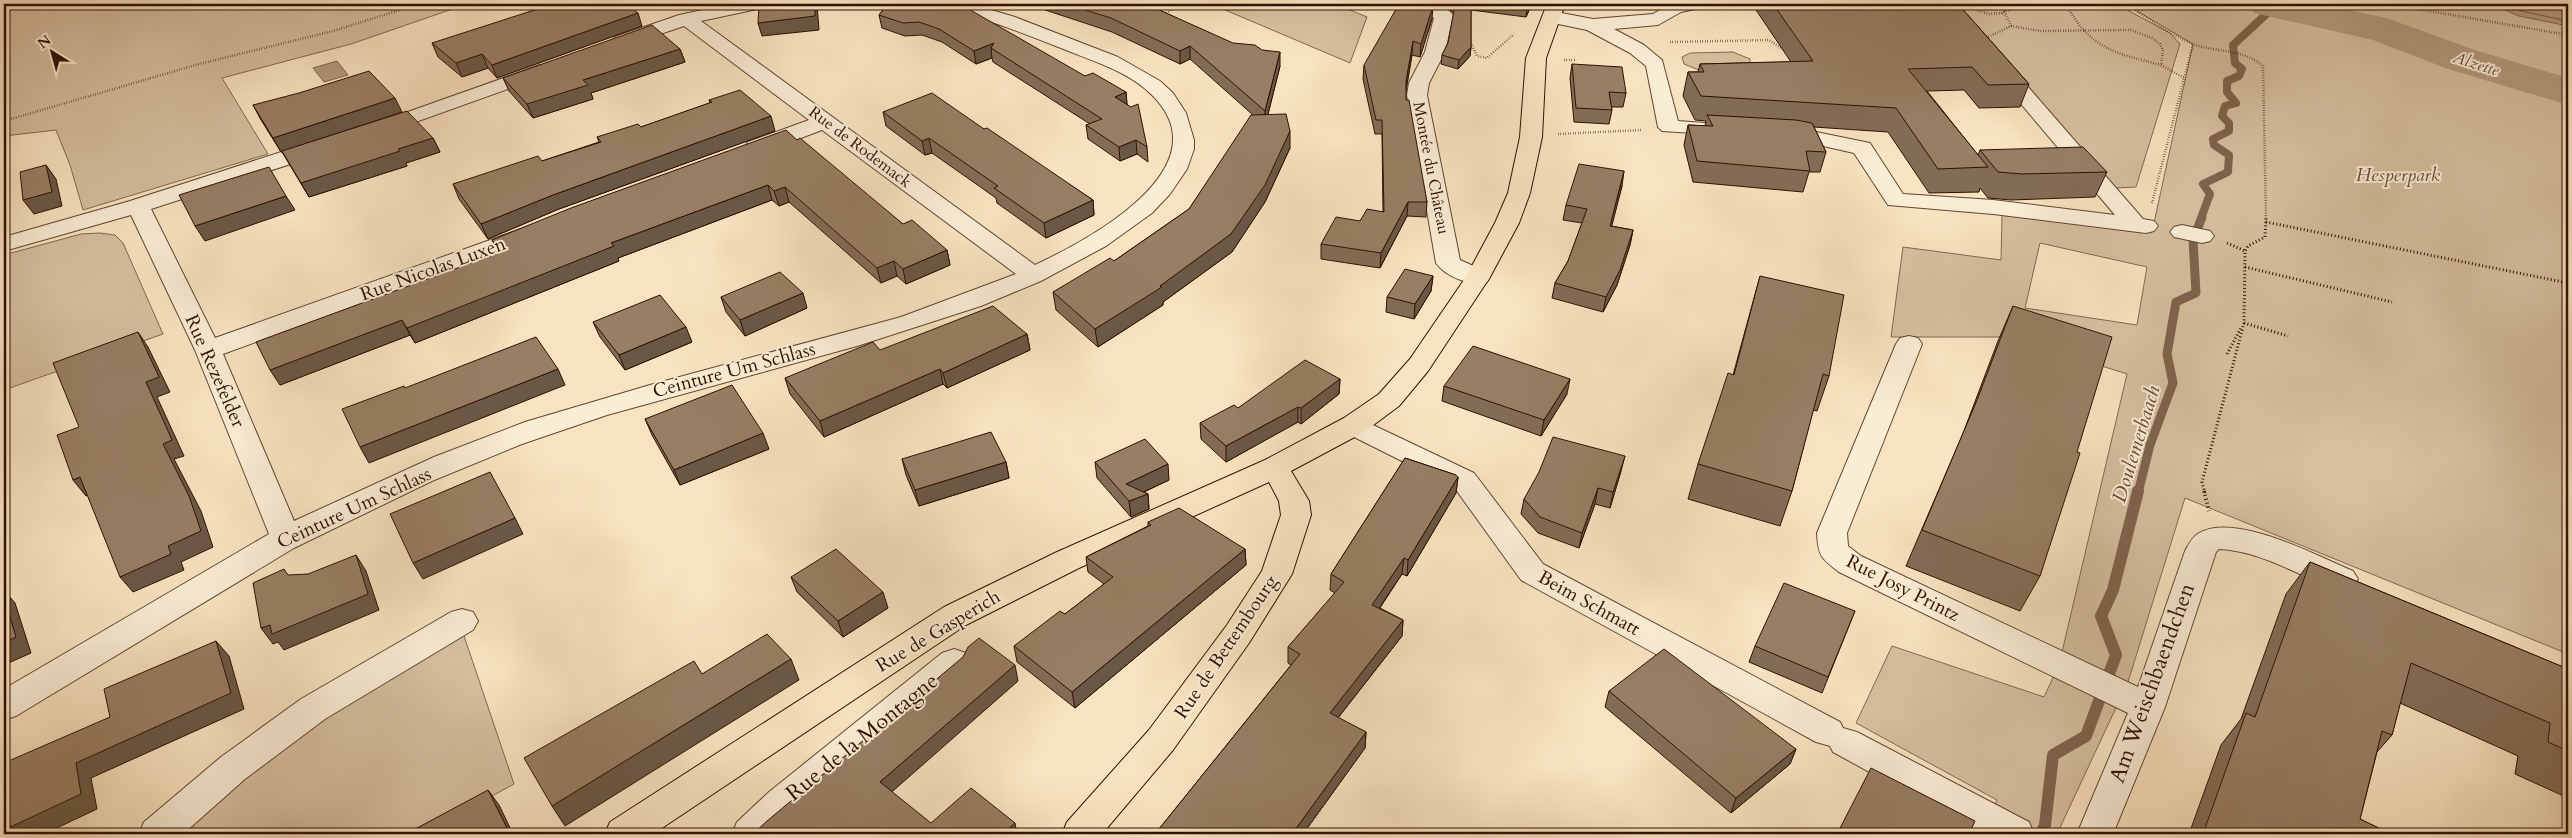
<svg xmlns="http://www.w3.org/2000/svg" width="2572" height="838" font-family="Cardo,serif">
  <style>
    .green { fill: #d6bfa0; stroke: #826850; fill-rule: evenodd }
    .water { fill: #b49b7f; stroke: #7f634d }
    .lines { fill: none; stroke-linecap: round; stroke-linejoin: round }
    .shore { stroke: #725640; stroke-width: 1 }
    .stream-far2 { stroke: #7f634d; stroke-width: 8 }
    .stream-far1 { stroke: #7f634d; stroke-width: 9 }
    .stream { stroke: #7f634d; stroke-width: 12 }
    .river { fill: #b49b7f; fill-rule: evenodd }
    .minor-casing { stroke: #614531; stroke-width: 2 }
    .major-casing { stroke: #2f1001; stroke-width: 2 }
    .path-far2 { stroke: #2f1001; stroke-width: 2.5; stroke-dasharray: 0.5 2; stroke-linecap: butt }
    .path-far1 { stroke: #2f1001; stroke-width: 3; stroke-dasharray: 1 2.5; stroke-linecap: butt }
    .path { stroke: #2f1001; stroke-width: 4; stroke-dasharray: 1 3; stroke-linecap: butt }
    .minor { fill: #faedd6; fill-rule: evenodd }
    .major { fill: #f8e3c0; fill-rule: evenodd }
    .wall { fill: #836c56; stroke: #2f1001 }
    .shaded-wall { fill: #6a5846; stroke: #2f1001 }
    .building { fill: #987e64; stroke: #2f1001 }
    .labels { text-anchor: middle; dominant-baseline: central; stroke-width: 4; stroke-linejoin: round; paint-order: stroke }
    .far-water-label { font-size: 16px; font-style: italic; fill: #644833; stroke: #faedd6 }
    .far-street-label { font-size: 16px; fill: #2f1001; stroke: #faedd6 }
    .park-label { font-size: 19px; font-style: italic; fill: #694d39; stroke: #faedd6 }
    .street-label { font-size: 19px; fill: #2f1001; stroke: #faedd6 }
    .water-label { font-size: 20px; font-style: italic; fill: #644833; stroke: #faedd6 }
    .near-street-label { font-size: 22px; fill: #2f1001; stroke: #faedd6 }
  </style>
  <rect width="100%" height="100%" fill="#f8e3c0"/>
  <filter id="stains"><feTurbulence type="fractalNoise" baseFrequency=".004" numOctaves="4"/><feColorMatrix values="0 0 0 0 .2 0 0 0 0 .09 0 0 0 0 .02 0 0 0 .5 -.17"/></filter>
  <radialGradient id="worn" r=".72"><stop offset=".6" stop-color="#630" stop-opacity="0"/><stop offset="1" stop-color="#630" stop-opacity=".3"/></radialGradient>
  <g class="green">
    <polygon points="4,4 467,4 351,44 222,78 268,154 83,210 70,165 56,130 4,136"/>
    <polygon points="1211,4 1336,4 1367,17 1350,63"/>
    <polygon points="1957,4 2116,4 2170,33 2180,44 2136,187 2116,188"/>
    <path d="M2125,4H2568V654L2185,498L2128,682L2057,834H2013L2019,817L1995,804L1997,800L1856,723L1892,646L2044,697L2059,665L2127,374L2010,337H1891L1903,247L2001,260L2002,215L2152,232L2193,44ZM2040,243L2147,267L2137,325L2025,308Z"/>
    <polygon points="1733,52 1750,59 1750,67 1701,71 1684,64 1682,57 1690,53"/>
    <polygon points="100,233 115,235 123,243 163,334 4,390 4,255 81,234"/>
    <polygon points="462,630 514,784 422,834 174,834 228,782 314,716"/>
  </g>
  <g class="water">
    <polygon points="2491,4 2568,4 2568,26 2519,16"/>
    <polygon points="337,61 348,75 324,82 313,68"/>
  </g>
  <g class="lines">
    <polyline class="shore" points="2504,4 2521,11 2568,21"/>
    <polyline class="stream-far2" points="2201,218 2210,194 2203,184 2228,172 2229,155 2214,145 2213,139 2229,131 2229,123 2222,116 2225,106 2236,103 2227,92 2227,81 2239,76 2242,69 2235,63 2233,45 2275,6"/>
    <polyline class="stream-far1" points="2138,493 2150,445 2173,383 2167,354 2176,302 2196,293 2193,240 2202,217"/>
    <polyline class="stream" points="2041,834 2045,825 2053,755 2086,736 2116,655 2101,616 2113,590 2138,491"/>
    <polygon class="river" points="2248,4 2322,4 2386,18 2475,50 2568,78 2568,105 2445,68 2373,40 2254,13"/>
    <defs>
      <g id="minor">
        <path d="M731,4H764L762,8L701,21L1035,265C1088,240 1224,168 1153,96C1130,72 1095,62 1066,50C1025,34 986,18 943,8L941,4H971L1015,17L1118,57L1160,81L1173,93L1186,113L1194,140V149L1187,169L1170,194L1152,213L1106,246L1041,281L981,306L857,346L607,415L522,444L432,481L294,548L16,716L4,720V689L269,534L195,350L131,215L4,251V237L130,201L312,142L320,141L328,142L331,147L328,152L151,209L215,338L521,229L529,227L537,229L541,234L537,239L223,354L294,521L434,457L525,422L650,385L901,317L1016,274L822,130L764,152L756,153L748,152L745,147L748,142L809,120L684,26L622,47L615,45L612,41L615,37L679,15Z"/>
        <path d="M1407,4C1421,3 1444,2 1453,15L1445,52L1429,83L1427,95L1460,260L1487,272L1490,277L1487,282C1470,286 1446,277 1436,263L1407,95L1409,83L1425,52L1434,18L1409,8Z"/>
        <polygon points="1670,4 1702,4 1700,8 1681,12 1658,25 1614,29 1644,45 1662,60 1678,121 1731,125 1735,129 1731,133 1724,135 1662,131 1658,127 1646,66 1630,53 1587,30 1544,21 1542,17 1544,13 1551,11 1593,19 1653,14"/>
        <polygon points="2001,62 2008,64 2143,219 2154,221 2158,226 2154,231 2146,233 1993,214 1888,205 1854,153 1775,135 1771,131 1775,127 1782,125 1870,143 1903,194 1993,200 2115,215 1994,72 1991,68 1994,64"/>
        <polygon points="540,65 547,67 550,71 547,75 385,133 378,135 371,133 367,129 371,125"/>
        <polygon points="2182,225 2210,231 2214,236 2210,241 2202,243 2174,237 2170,232 2174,227"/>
        <path d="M1909,336L1918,338L1922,344L1847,533L1848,546L1861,556L2138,687L2185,551C2189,544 2192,537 2199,533C2236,512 2317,556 2353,571L2358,579L2353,587L2342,591C2301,578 2263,551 2219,549L2216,552L2165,707L2113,834H2077L2128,713L1839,572C1821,558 1818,556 1817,533L1896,344L1900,338Z"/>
        <polygon points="1354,416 1474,473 1543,564 1840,722 1843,728 1857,732 2029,822 2034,834 1982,834 1833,752 1830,746 1816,742 1521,580 1454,487 1344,432 1340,425 1344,418"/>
        <polygon points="462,609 473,612 478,621 473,630 325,719 245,779 183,834 139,834 144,822 221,757 301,699 451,612"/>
        <polygon points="954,649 966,653 970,662 966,671 795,814 774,834 732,834 737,822 769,792 942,653"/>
      </g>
      <polygon id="major" points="1547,4 1565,4 1546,58 1542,137 1530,193 1519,223 1490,277 1428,371 1399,406 1364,432 1291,471 1309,501 1311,515 1292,574 1249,643 1173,750 1102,834 1062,834 1067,822 1149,730 1227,625 1262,571 1281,515 1279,501 1269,482 1079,568 966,625 653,834 605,834 610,822 944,607 1057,552 1265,460 1344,418 1379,394 1410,359 1466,277 1495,223 1508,193 1520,137 1526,58"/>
    </defs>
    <use href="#minor" class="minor-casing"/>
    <use href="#major" class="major-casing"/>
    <g class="path-far2">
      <polyline points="1974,4 1976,10 1989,14 2002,13 2005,10 1997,4"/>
      <polyline points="2057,4 2071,4"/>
      <path d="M2066,4C2090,49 2115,53 2161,65"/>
      <path d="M2125,4C2145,16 2172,36 2193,44C2217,53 2242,48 2263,66L2266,218"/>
      <polyline points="2389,4 2568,35"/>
      <polyline points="4,7 18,4"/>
      <polyline points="1164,14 1183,4"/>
      <polyline points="2011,26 2004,12 2027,4"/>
      <polyline points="1469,39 1477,56 1487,58 1514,34"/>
      <polyline points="1984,39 2011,26 2040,31 2131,30 2152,38 2160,44 2163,50 2161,65 2184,78"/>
      <polyline points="1670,42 1769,40 1787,52"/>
      <polyline points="1564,60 1576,60"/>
      <polyline points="4,121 199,64 333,31 419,4"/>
      <polyline points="1558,134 1642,130"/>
      <polyline points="2152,203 2193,44"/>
    </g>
    <g class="path-far1">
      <polyline points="2266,222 2568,283"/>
      <polyline points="2227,243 2245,251"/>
      <polyline points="2245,267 2392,302"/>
      <polyline points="2244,323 2288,336"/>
      <polyline points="2227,354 2241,328"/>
      <polyline points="2205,493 2202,482 2244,323 2245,251 2248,246 2265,237 2266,217"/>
    </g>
    <polyline class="path" points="2204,491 2209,511"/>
    <use href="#minor" class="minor"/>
    <use href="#major" class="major"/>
  </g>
  <g class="wall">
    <polygon points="888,4 1085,76 1126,92 1127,104 1147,147 1148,162 1137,154 1120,161 1088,139 1086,125 1090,124 993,62 992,58 976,64 942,42 922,35 905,36 882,28 879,15"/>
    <polygon points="1027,4 1146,4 1280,66 1268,114 1290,148 1265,202 1232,252 1163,302 1163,305 1098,347 1056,310 1053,292 1114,261 1189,209 1253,115 1190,59 1180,64 1112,32"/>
    <polygon points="1439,4 1539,4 1538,7 1531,6 1526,17 1471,10 1471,47 1470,56 1458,69 1441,64 1442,55 1448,43 1454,13"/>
    <polygon points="1752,4 1958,4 2029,84 2020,107 1979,108 1964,90 1927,91 1978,155 1980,150 2107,172 2095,197 2011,200 1988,198 1980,188 1979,192 1929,193 1888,132 1814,127 1826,152 1820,172 1809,172 1803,192 1693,182 1684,145 1688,125 1705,126 1706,121 1695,120 1683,96 1688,72 1698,72 1700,64 1791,62"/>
    <polygon points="1432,19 1420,57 1412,55 1406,91 1406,100 1427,202 1426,217 1407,216 1380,268 1321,259 1321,244 1360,221 1383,212 1382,134 1375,134 1363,79 1364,65"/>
    <polygon points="642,26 497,78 488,68 462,77 438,57 432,43"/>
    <polygon points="680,49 685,62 591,93 593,99 533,118 509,91 503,78"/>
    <polygon points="1572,64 1626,93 1623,107 1611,107 1612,110 1609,124 1574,122 1570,78"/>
    <polygon points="709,100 775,131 559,209 488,239 459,199 453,184 542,161 599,142 597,137 641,127 710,103"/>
    <polygon points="253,105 402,112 433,138 440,152 406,163 407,166 309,197 282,152 281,152 261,120"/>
    <polygon points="883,112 984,129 1093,200 1094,215 1046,238 997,203 996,198 932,153 925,155 886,126"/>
    <polygon points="797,140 903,224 947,250 950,265 906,284 897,276 881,283 789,202 779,206 772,200 618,258 619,261 415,343 410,335 280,385 498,252 492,240"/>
    <polygon points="1622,186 1611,226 1633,230 1630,245 1617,285 1603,312 1552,298 1555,283 1568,261 1582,223 1563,220 1566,205"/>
    <polygon points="1433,276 1431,291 1414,319 1386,312 1387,297"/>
    <polygon points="1760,276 1829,376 1817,411 1813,410 1792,491 1780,526 1688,499 1698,464 1733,375"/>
    <polygon points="721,297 807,308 745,336 726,312"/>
    <polygon points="2013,306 2077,452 2040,576 2020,611 1906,566 1962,436 1998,341"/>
    <polygon points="593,322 692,342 625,370 600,337"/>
    <polygon points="1027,334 1030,350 947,388 943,384 824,437 790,394 785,378"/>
    <polygon points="1340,379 1339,394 1301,424 1298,422 1226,462 1201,439 1200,423 1238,408"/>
    <polygon points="1444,386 1567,394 1541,436 1442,401"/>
    <polygon points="645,419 769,449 680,485 652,435"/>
    <polygon points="1405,458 1456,475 1458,477 1456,493 1407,576 1402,574 1380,608 1403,620 1402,636 1338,718 1366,732 1365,748 1303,834 1155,834 1291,665 1288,663 1288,647 1335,593 1330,590 1331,574"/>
    <polygon points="902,459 1006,462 1009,478 919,506 906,475"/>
    <polygon points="1095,462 1169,480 1144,492 1148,494 1149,509 1131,517 1097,478"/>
    <polygon points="1621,471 1610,508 1595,504 1579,548 1538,533 1521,514 1524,499"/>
    <polygon points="1148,522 1245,549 1246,565 1075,708 1017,662 1014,646 1065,614 1104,584 1088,572 1086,557 1148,526"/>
    <polygon points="2310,562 2568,669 2568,798 2515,774 2518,756 2400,703 2392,735 2377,752 2360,819 2391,834 2189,834 2221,745 2241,719 2286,594"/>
    <polygon points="791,577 888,608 843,637 797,592"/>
    <polygon points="1855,611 1822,693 1749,662 1755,646"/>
    <polygon points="1609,691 1796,749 1790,764 1731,813 1605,707"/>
  </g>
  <g class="shaded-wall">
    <polygon points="815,4 817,4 819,30 762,36 758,23"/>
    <polygon points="1529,4 1531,4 1531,6 1526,17 1527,8"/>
    <polygon points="1433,6 1432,19 1420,57 1421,44"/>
    <polygon points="638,13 642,26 497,78 492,65"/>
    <polygon points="1413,41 1412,55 1405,95 1406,81"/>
    <polygon points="994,43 991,48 992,58 976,64 974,51"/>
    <polygon points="1190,46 1190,59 1180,64 1180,51"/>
    <polygon points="1471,47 1470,56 1458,69 1459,60"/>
    <polygon points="680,49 685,62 591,93 593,99 533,118 527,104 583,80"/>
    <polygon points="1280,52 1280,66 1265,126 1265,111"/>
    <polygon points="482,54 488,68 462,77 456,63"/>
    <polygon points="1126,92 1127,106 1115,97"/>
    <polygon points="395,98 402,112 281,152 273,138"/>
    <polygon points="771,116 775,131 559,209 488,239 481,224 553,195"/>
    <polygon points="1290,131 1290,148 1265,202 1232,252 1163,302 1163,305 1098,347 1095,329 1160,286"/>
    <polygon points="433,138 440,152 406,163 407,166 309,197 301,183 398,149"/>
    <polygon points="929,138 932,153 925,155 922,141"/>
    <polygon points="1136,140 1137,154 1120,161 1119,147"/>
    <polygon points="46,165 56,179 62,206 34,214 23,200"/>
    <polygon points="1624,171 1622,186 1608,241 1610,226"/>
    <polygon points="768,185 772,200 618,258 619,261 415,343 407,328 611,243"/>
    <polygon points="785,187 789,202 779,206 774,191"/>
    <polygon points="286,196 295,210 205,241 195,226"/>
    <polygon points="1093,200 1094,215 1046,238 1044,223"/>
    <polygon points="1408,202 1407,216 1380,268 1381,253"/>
    <polygon points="1633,230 1630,245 1617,285 1603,312 1606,297"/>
    <polygon points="947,250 950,265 906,284 903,269"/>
    <polygon points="894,261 897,276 881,283 877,268"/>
    <polygon points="1433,276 1431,291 1414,319 1415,304"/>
    <polygon points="803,293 807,308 745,336 740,320"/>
    <polygon points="402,320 410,335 280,385 270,370"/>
    <polygon points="686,327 692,342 625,370 619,355"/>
    <polygon points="138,332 148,347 170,392 157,397 184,456 174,459 201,511 213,547 181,562 184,570 133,592 120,577 168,546 163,444 146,382"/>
    <polygon points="1027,334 1030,350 947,388 943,373"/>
    <polygon points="558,369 565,385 369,463 360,447"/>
    <polygon points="940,369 943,384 824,437 820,421"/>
    <polygon points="1340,379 1339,394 1301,424 1301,408"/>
    <polygon points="1570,379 1567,394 1541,436 1544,420"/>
    <polygon points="1298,407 1298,422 1226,462 1226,446"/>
    <polygon points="763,433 769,449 680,485 674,470"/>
    <polygon points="1625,456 1621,471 1610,508 1613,492"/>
    <polygon points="1006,462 1009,478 919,506 915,490"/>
    <polygon points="1168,464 1169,480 1128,499 1126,484"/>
    <polygon points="80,477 93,493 86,496 73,480"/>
    <polygon points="1458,477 1456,493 1407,576 1408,560"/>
    <polygon points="1598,488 1595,504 1579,548 1582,533"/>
    <polygon points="1148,494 1149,509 1131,517 1129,501"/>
    <polygon points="515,518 523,534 423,579 413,563"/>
    <polygon points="1245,549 1246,565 1075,708 1072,692"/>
    <polygon points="356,555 366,571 379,610 284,650 278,642 273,644 261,628"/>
    <polygon points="1404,558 1402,574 1371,620 1372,605"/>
    <polygon points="4,590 15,603 31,653 4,665"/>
    <polygon points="883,592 888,608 843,637 838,621"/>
    <polygon points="1403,620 1402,636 1329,729 1330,713"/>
    <polygon points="216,641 229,656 244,709 91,778 97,809 44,834 4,834 4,830 76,763"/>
    <polygon points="791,659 799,680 565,826 552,806"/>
    <polygon points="1015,665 1018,681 885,798 880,782"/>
    <polygon points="1366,732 1365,748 1303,834 1292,834"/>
    <polygon points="1796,749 1790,764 1731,813 1736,798"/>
    <polygon points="488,790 499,805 513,834 510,834"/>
    <polygon points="1015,823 1017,834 1003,834"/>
  </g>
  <g class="building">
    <polygon points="553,4 627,4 638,13 492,65 482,54 456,63 432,43"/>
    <polygon points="759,4 815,4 815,16 758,23"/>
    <polygon points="888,4 960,4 1085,76 1093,73 1126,92 1115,97 1131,107 1138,104 1147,147 1136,140 1119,147 1086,125 1102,119 991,48 994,43 974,51 939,29 919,22 903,23 879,15"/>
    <polygon points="1066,4 1146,4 1233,43 1255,45 1262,50 1280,52 1265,111 1190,46 1180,51 1111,18"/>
    <polygon points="1399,4 1427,4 1433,6 1421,44 1413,41 1406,81 1406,100 1409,100 1427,202 1408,202 1381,253 1321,244 1336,217 1360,221 1367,209 1384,212 1382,120 1376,120 1364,65"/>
    <polygon points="1453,4 1471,4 1471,47 1459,60 1442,55 1448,43 1455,5"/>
    <polygon points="1493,4 1529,4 1527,8"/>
    <polygon points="1773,4 1958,4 2029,84 1988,85 1972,67 1908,69 1988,167 1938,169 1896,108 1701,96 1688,72 1704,72 1700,64 1813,61"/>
    <polygon points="652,25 680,49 583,80 588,85 527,104 503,78"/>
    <polygon points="1572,64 1622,67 1626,93 1609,92 1612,110 1576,108"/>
    <polygon points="369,71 395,98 273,138 253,105 299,93"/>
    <polygon points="740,90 771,116 553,195 481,224 453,184 538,156 542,161 601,142 597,137 638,124 641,127 712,102 709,100"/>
    <polygon points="932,93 984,129 987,128 1093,200 1044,223 994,188 998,186 929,138 922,141 883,112"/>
    <polygon points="407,111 433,138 398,149 400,151 301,183 282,151"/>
    <polygon points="1286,114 1290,131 1265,185 1231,234 1160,286 1162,287 1095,329 1053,292 1110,258 1114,261 1189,209 1251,115"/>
    <polygon points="1707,115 1796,120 1812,123 1826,152 1806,151 1810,171 1697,161 1688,125 1713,126"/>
    <polygon points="786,130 797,140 800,138 903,224 912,220 947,250 903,269 894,261 877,268 785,187 774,191 768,185 611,243 614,246 407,328 402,320 270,370 256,342 501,252 492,240 571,208"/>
    <polygon points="2083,147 2107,172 2022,174 1998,172 1980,150"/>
    <polygon points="1579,164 1624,171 1610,226 1633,230 1620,270 1606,297 1555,283 1568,261 1587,209 1566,205"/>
    <polygon points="46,165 52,192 23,200 20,172"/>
    <polygon points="269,167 286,196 195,226 179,195"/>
    <polygon points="1405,269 1433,276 1415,304 1387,297"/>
    <polygon points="780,272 803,293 740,320 721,297"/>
    <polygon points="1760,276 1844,295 1829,376 1823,374 1792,491 1698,464 1728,373 1734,375"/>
    <polygon points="660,295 686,327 619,355 593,322"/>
    <polygon points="993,306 1027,334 943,373 940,369 820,421 785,378 873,342 880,350"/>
    <polygon points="2013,306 2112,337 2077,452 2080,453 2040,576 1922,530 1977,400"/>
    <polygon points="138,332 159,377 146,382 172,440 163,444 189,496 201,531 168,546 171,554 120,577 80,477 73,480 57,435 79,427 53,363"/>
    <polygon points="536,337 558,369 360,447 342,409 404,386 405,388"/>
    <polygon points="1473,346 1570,379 1544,420 1444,386"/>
    <polygon points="1305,360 1340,379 1301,408 1298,407 1226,446 1200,423 1234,405 1238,408"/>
    <polygon points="732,385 763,433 674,470 645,419"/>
    <polygon points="991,432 1006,462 915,490 902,459"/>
    <polygon points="1553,437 1625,456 1613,492 1598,488 1582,533 1540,517 1524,499 1539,472"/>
    <polygon points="1145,439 1168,464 1126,484 1148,494 1129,501 1095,462"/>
    <polygon points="1405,458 1456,475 1458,477 1408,560 1404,558 1372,605 1403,620 1330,713 1366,732 1292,834 1155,834 1300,654 1288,647 1344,582 1331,574"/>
    <polygon points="490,472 515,518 413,563 390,514"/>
    <polygon points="1179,508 1245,549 1072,692 1014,646 1060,611 1065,614 1113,577 1086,557 1151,525 1148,522"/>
    <polygon points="836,549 883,592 838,621 791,577"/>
    <polygon points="356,555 368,594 272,634 270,625 261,628 253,583 284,569 288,575 308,574"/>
    <polygon points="2310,562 2568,669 2568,751 2548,742 2550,723 2411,663 2392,735 2382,731 2360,819 2391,834 2203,834 2246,713 2255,717"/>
    <polygon points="1784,583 1855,611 1828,677 1755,646"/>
    <polygon points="4,597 16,637 4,643"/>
    <polygon points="767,634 791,659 552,806 524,758 694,661 702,674"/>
    <polygon points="979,638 1015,665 880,782 931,823 971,788 1015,823 1003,834 753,834 767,821 963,657 968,647"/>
    <polygon points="216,641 231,693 76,763 81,794 4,830 4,763 110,717 104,689"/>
    <polygon points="1664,649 1796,749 1736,798 1609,691"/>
    <polygon points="1871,768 1975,821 1969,834 1837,834"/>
    <polygon points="488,790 510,834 406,834"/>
  </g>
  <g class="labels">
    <g class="far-water-label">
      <text transform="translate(2476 64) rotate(18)">Alzette</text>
    </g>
    <g class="far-street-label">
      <text transform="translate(860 147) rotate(37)">Rue de Rodemack</text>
      <text transform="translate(1431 168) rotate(79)">Montée du Château</text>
    </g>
    <g class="park-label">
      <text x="2398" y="175">Hesperpark</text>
    </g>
    <g class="street-label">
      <text transform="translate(433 269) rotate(-20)">Rue Nicolas Luxen</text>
      <text transform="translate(734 370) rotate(-15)">Ceinture Um Schlass</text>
      <text transform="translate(215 371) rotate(66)">Rue Rezefelder</text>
      <text transform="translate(354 508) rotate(-25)">Ceinture Um Schlass</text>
      <text transform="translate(1903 588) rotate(27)">Rue Josy Printz</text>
      <text transform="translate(1589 603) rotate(29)">Beim Schmatt</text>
      <text transform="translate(938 631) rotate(-31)">Rue de Gasperich</text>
      <text transform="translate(1226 647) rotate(-56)">Rue de Bettembourg</text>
    </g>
    <g class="water-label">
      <text transform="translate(2136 444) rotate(-73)">Doulemerbaach</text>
    </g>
    <g class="near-street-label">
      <text transform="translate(2152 683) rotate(-70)">Am Weischbaendchen</text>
      <text transform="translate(862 737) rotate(-39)">Rue de la Montagne</text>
    </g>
  </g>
  <rect width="2572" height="838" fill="none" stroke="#f8e3c0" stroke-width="20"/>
  <rect x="5" y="5" width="2562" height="828" fill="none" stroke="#2f1001" stroke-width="2.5"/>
  <rect x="10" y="10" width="2552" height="818" fill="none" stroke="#2f1001"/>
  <g transform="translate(52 52) rotate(323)" stroke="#faedd6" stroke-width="4" paint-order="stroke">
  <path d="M0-4L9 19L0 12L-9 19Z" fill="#2f1001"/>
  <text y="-8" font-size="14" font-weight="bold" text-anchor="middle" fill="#2f1001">N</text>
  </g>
  <rect width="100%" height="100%" filter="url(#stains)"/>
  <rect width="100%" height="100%" fill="url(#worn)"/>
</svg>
